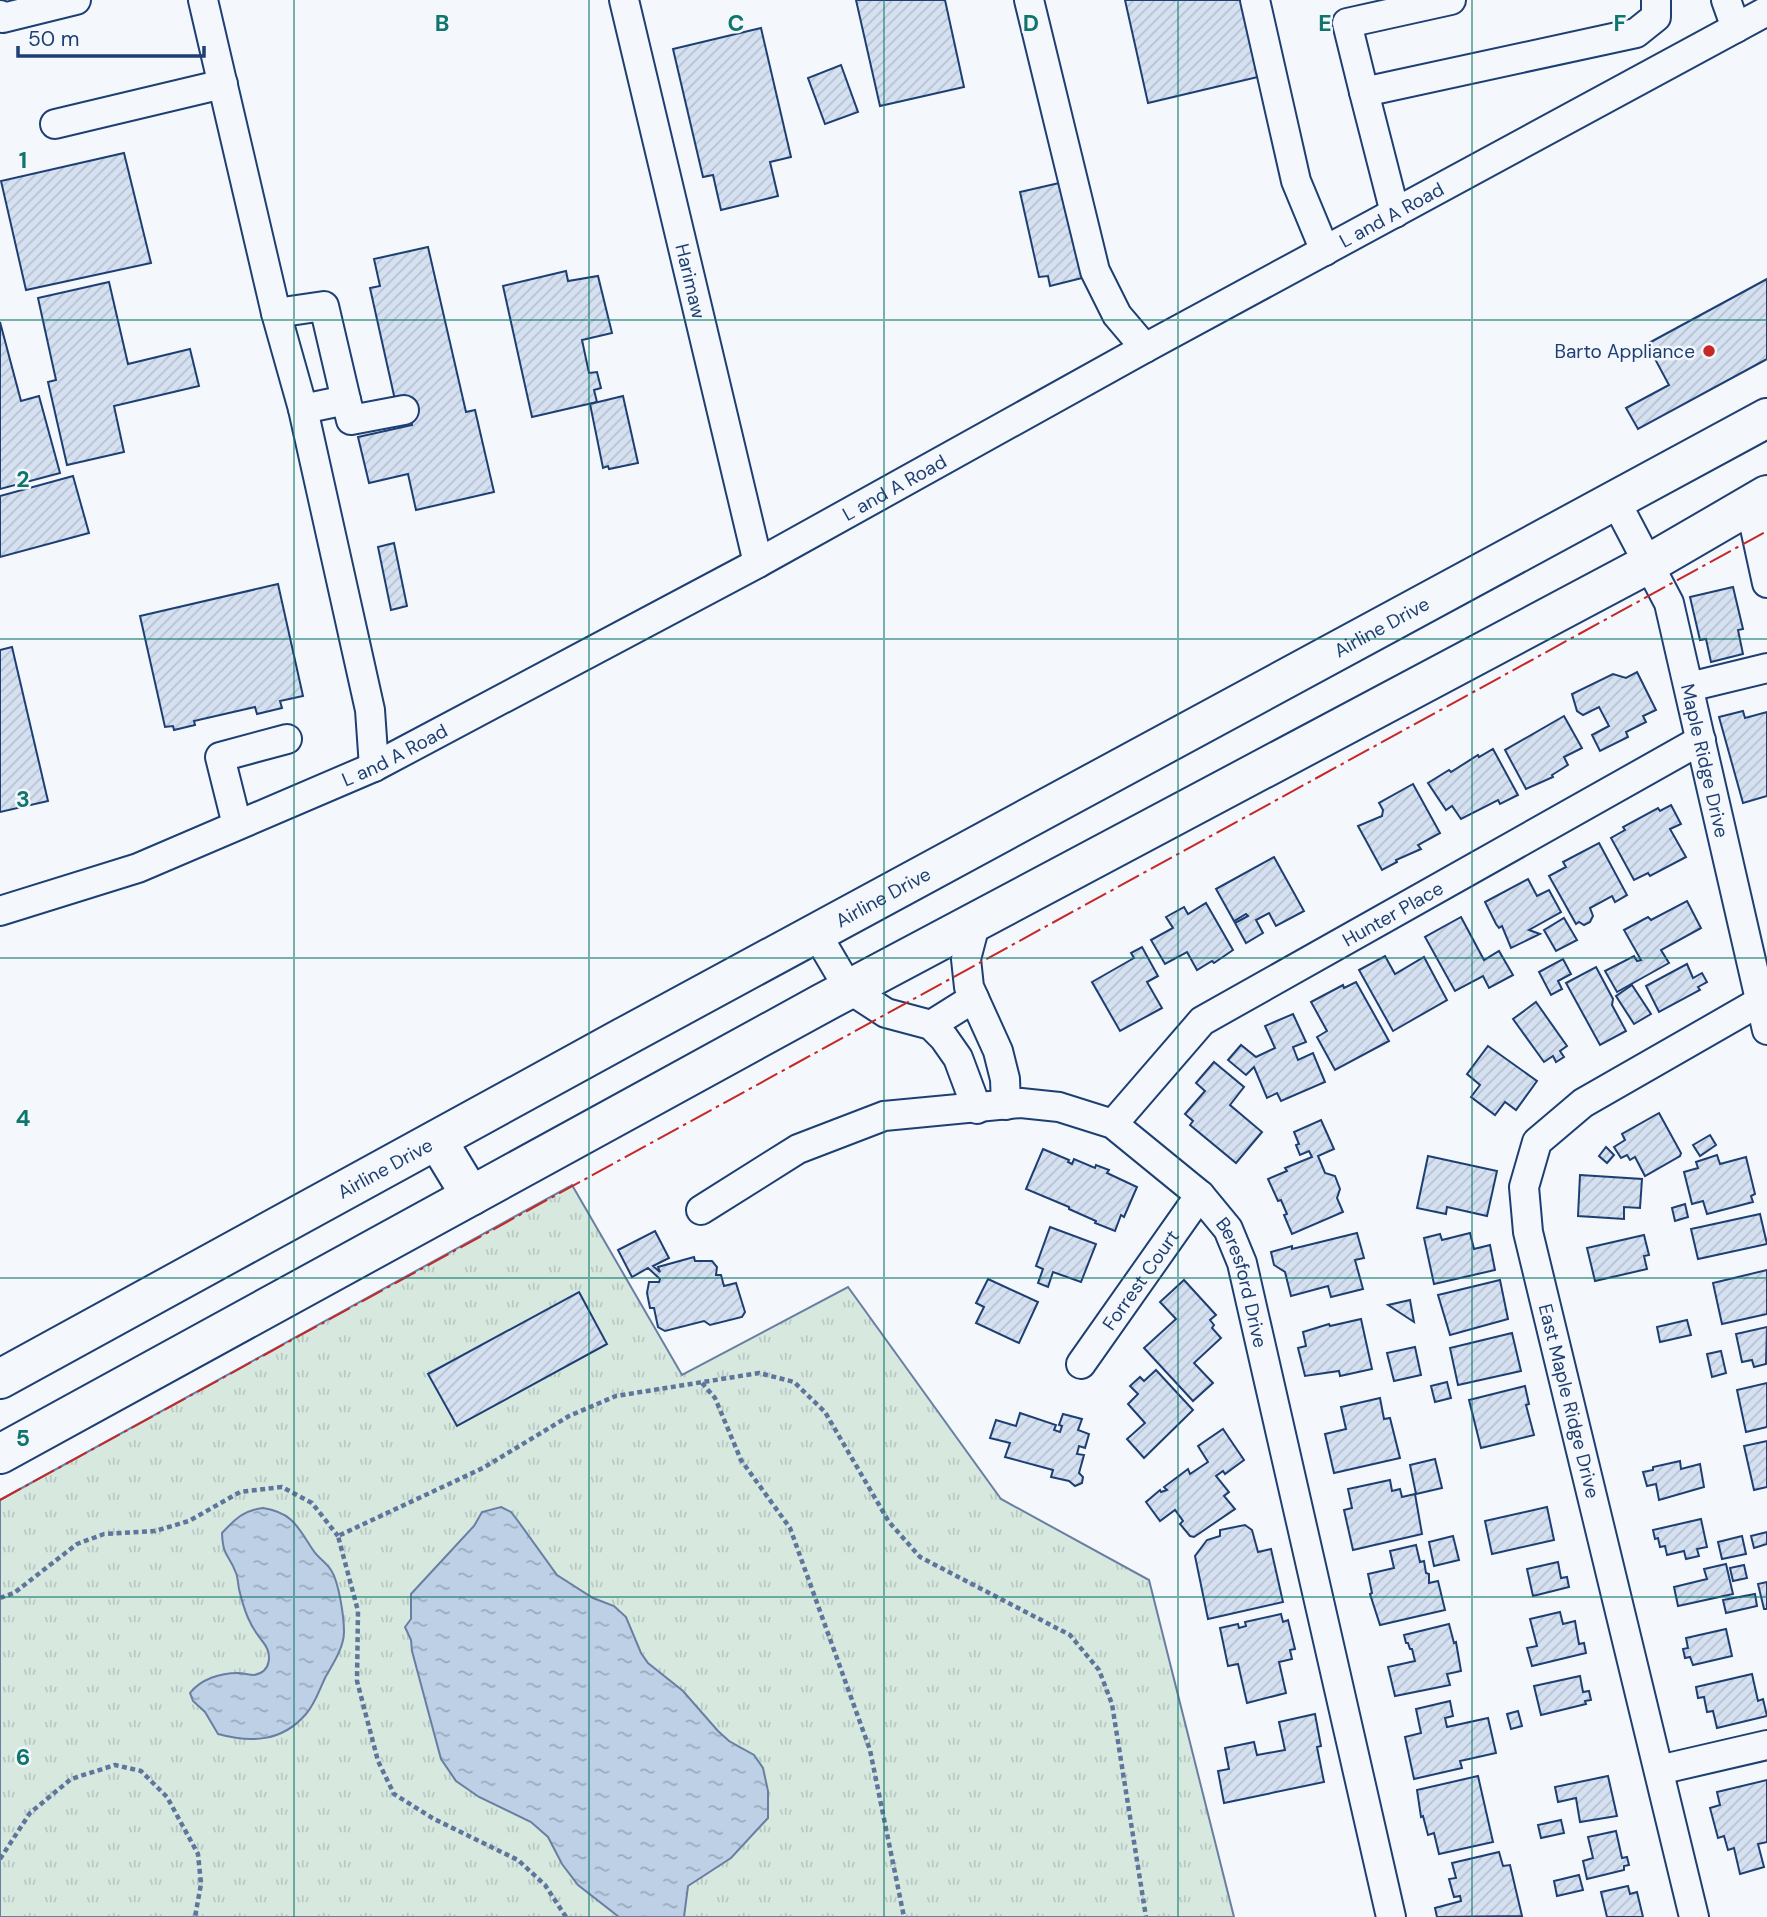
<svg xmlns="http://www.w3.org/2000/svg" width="1767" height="1917" font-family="'DM Sans',sans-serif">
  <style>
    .grass { fill: url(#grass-tufts); stroke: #687fa3; stroke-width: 2 }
    .water { fill: url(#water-ripples); stroke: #687fa3; stroke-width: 2 }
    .building { fill: url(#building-hatch); stroke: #1d3f73; stroke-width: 2 }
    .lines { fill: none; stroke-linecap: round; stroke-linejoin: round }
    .minor-casing { stroke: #1d3f73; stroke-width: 32 }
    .highway-casing { stroke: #1d3f73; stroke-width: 42 }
    .path { stroke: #5e769c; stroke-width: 4.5; stroke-dasharray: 5 3.5; stroke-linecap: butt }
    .minor { stroke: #f4f7fb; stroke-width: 28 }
    .highway { stroke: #f4f7fb; stroke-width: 38 }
    .power { stroke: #c62828; stroke-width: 2; stroke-dasharray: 24 5 3.5 5; stroke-linecap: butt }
    .grid { fill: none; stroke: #0f766e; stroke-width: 2; stroke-opacity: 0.55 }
    .poi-dot { fill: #c62828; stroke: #f4f7fb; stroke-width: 2.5 }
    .labels { text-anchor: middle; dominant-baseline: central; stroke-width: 5; stroke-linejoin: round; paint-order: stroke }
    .street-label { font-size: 19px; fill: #1d3f73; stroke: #f4f7fb }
    .poi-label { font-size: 19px; fill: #1d3f73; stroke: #f4f7fb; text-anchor: end }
    .grid-label { font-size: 23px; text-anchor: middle; font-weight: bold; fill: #0f766e; stroke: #f4f7fb; stroke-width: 5; stroke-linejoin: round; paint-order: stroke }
  </style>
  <defs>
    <pattern id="grass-tufts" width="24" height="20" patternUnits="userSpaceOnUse" patternTransform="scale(1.75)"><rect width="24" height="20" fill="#d7e8df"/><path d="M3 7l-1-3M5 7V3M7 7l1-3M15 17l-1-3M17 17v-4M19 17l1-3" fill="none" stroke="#b8c8c3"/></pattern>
    <pattern id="water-ripples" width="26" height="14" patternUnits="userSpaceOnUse" patternTransform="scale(1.75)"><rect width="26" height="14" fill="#bed0e5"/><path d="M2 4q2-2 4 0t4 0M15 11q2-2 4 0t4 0" fill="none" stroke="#9aaabe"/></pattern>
    <pattern id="building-hatch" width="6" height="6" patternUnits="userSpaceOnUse" patternTransform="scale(1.75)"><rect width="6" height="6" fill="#d5e0f0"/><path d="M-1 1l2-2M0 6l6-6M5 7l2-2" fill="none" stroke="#b6c1d1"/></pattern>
  </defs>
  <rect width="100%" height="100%" fill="#f4f7fb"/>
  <polygon class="grass" points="572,1185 682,1375 848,1287 1001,1499 1149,1580 1234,1917 0,1917 0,1500"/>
  <g class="water">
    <polygon points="501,1507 511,1512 518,1521 557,1575 593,1598 614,1606 626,1617 641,1653 648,1663 683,1691 718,1731 729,1741 754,1755 763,1768 768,1791 768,1818 731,1858 688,1886 684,1917 619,1917 578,1885 562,1864 548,1837 531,1822 479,1797 456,1781 441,1759 412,1651 411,1640 405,1627 411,1619 411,1594 474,1526 482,1512"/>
    <path d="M263,1508C293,1513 297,1526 313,1550C318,1558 326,1562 331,1570C339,1582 344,1617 344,1632C344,1647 333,1664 326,1676C320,1688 315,1704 306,1714C282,1742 251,1743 218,1734L205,1712L193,1701L190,1693C201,1679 220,1673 238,1673C243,1673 249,1675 254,1675C272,1672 272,1653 263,1642C249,1625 244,1610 239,1589C238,1584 238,1578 236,1573C229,1554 223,1558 222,1533C235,1519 244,1510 263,1508Z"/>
  </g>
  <g class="building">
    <polygon points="856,0 945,0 964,87 880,106"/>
    <polygon points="1125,0 1244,0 1262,76 1148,103"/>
    <polygon points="761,28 791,157 770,162 778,196 721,210 713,175 703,177 673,49"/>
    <polygon points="841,65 858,112 825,124 808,78"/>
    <polygon points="124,153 151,263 26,290 1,181"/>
    <polygon points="1068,181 1086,277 1050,286 1048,276 1039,277 1020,192"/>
    <polygon points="428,247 466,412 475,410 494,492 416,510 408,474 369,483 358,437 412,425 406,397 395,400 370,288 380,286 374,259"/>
    <polygon points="566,271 568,281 598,276 612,333 582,340 589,373 597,372 601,388 594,390 597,402 532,417 503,286"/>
    <polygon points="1767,279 1767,359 1638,429 1626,408 1669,385 1647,344"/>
    <polygon points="109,282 128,364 190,349 199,386 114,406 124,452 67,465 48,382 56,380 38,298"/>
    <polygon points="0,322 21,401 39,396 60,473 0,489"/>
    <polygon points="623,396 638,463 609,469 608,466 603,468 590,404"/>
    <polygon points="73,476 89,533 0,557 0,496"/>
    <polygon points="394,543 407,606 391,610 378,547"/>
    <polygon points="278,584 303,696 280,701 282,708 257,714 255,707 194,721 195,725 174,730 173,726 165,727 140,616"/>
    <polygon points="1733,587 1743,629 1738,630 1743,654 1711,662 1706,639 1700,640 1690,597"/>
    <polygon points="12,647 48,801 0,812 0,650"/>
    <polygon points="1637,672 1656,710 1643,716 1646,722 1626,732 1628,737 1600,751 1592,735 1609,726 1599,707 1583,715 1577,711 1572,694 1613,674 1626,678"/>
    <polygon points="1743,711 1745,718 1767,712 1767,796 1743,803 1719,717"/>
    <polygon points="1564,716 1582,748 1564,757 1568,765 1552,775 1553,777 1526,789 1505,750"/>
    <polygon points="1493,749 1518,795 1500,804 1498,800 1461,819 1452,806 1446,810 1428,783 1449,770 1451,772 1478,755 1479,757"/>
    <polygon points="1413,784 1440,833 1418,845 1421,849 1396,860 1397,862 1382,870 1358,826 1382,816 1383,810 1379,803"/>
    <polygon points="1671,805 1681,824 1670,829 1686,857 1650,876 1648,873 1634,880 1611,838 1625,830 1623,827 1658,808 1660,811"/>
    <polygon points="1599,843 1627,895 1615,902 1612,896 1590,908 1593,916 1590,922 1584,925 1579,922 1576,924 1549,876 1566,867 1563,862"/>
    <polygon points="1274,857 1304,911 1276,926 1269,913 1256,920 1263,933 1246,943 1235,923 1248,916 1246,914 1234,921 1216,889"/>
    <polygon points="1528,879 1537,896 1549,890 1561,912 1529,930 1540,934 1511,948 1502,926 1499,928 1496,924 1485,902"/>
    <polygon points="1687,901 1701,928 1661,950 1669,963 1617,992 1605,971 1634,956 1637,961 1641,960 1624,930 1648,917 1651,920"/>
    <polygon points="1206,903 1233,950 1214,963 1212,961 1197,970 1187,952 1165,964 1151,940 1173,928 1166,917 1184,907 1188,914"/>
    <polygon points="1461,917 1484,960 1499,951 1513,975 1489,988 1483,976 1455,991 1425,937"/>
    <polygon points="1564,918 1577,940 1556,951 1544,930"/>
    <polygon points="1142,947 1158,976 1147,982 1162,1008 1120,1031 1092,982 1134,958 1131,953"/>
    <polygon points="1385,956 1395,974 1424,957 1447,1000 1393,1031 1359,970"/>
    <polygon points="1563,959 1571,974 1558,981 1562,989 1551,995 1539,972"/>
    <polygon points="1687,964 1693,978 1702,973 1707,982 1698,987 1700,990 1659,1012 1646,986"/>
    <polygon points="1596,967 1613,999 1612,1005 1626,1031 1600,1045 1566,983"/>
    <polygon points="1356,982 1389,1041 1335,1070 1317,1037 1327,1031 1311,1002 1343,985 1344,988"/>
    <polygon points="1632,985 1651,1014 1634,1024 1616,996"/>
    <polygon points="1536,1002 1567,1046 1560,1051 1564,1057 1556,1062 1553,1056 1544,1062 1513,1019"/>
    <polygon points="1293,1014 1306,1042 1293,1047 1298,1060 1313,1053 1325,1082 1281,1101 1277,1093 1267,1098 1254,1067 1246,1075 1228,1060 1241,1045 1256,1057 1275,1048 1265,1026"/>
    <polygon points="1488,1046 1537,1081 1516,1110 1505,1102 1495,1115 1471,1097 1480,1085 1467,1074"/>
    <polygon points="1214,1062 1244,1087 1230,1105 1262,1132 1236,1163 1190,1125 1193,1121 1185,1114 1205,1091 1196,1083"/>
    <polygon points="1659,1113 1681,1153 1680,1156 1645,1176 1635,1157 1630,1160 1627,1155 1621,1158 1614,1147 1625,1140 1622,1134"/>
    <polygon points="1321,1120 1334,1149 1318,1156 1325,1173 1335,1176 1340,1189 1337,1198 1343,1212 1292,1234 1284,1215 1287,1214 1281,1200 1278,1201 1268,1179 1287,1171 1285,1168 1312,1157 1309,1151 1300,1155 1296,1145 1299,1144 1294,1132"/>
    <polygon points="1710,1135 1716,1145 1700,1156 1693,1145"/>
    <polygon points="1606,1147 1614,1155 1607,1163 1599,1156"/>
    <polygon points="1043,1149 1069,1160 1068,1162 1072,1164 1074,1159 1095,1168 1096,1165 1109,1170 1107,1173 1137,1187 1124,1217 1121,1215 1115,1231 1095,1223 1096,1221 1069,1209 1069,1207 1026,1189"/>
    <polygon points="1717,1155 1720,1164 1746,1157 1755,1194 1751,1196 1753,1202 1707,1214 1703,1201 1692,1204 1684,1172 1698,1168 1696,1162"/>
    <polygon points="1428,1156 1497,1171 1487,1216 1447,1207 1446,1214 1417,1208"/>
    <polygon points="1580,1175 1642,1179 1640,1208 1624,1207 1624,1219 1578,1216"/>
    <polygon points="1685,1204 1688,1217 1675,1221 1672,1208"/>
    <polygon points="1760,1214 1767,1244 1698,1259 1691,1229"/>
    <polygon points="1050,1227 1096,1244 1081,1282 1053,1272 1048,1287 1038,1283 1043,1269 1036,1266"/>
    <polygon points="655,1231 669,1258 653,1266 660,1272 658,1267 694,1257 695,1261 712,1261 717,1267 716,1275 721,1275 724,1286 736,1283 745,1312 742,1317 710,1325 704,1321 665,1331 658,1327 654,1308 650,1308 647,1293 649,1282 659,1282 660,1279 648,1268 632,1277 618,1250"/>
    <polygon points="1357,1233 1364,1258 1355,1260 1363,1289 1331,1297 1328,1286 1291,1296 1285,1272 1274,1265 1271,1252 1292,1246 1292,1249"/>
    <polygon points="1470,1233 1474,1249 1490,1245 1495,1270 1434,1284 1424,1238 1440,1234 1442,1240"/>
    <polygon points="1644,1235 1649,1255 1644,1256 1647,1269 1595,1281 1587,1248"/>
    <polygon points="1767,1270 1767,1314 1722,1324 1713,1283"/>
    <polygon points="988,1279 1038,1302 1019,1343 976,1323 984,1307 976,1303"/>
    <polygon points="1184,1280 1216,1315 1210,1320 1214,1325 1212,1328 1221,1338 1194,1363 1213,1383 1193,1401 1144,1348 1176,1319 1160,1302"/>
    <polygon points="1500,1280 1508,1319 1450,1335 1438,1295"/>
    <polygon points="579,1292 607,1344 457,1426 428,1374"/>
    <polygon points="1410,1300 1414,1322 1388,1305"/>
    <polygon points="1361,1319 1372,1369 1340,1376 1339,1371 1305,1376 1298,1348 1306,1346 1303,1332 1329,1324 1330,1326"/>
    <polygon points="1687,1320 1691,1335 1660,1342 1657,1327"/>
    <polygon points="1767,1327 1766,1364 1754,1367 1752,1360 1742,1362 1736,1334"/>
    <polygon points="1512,1333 1521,1371 1458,1385 1450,1348"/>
    <polygon points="1415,1347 1421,1375 1394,1381 1387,1353"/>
    <polygon points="1721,1351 1726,1373 1712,1377 1707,1354"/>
    <polygon points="1156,1370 1193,1410 1144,1458 1127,1439 1145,1423 1128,1404 1138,1394 1130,1386 1140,1377 1144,1381"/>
    <polygon points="1447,1382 1451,1398 1435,1402 1431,1386"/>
    <polygon points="1767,1383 1767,1427 1746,1432 1737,1390"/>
    <polygon points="1525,1386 1529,1404 1526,1405 1534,1435 1481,1448 1469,1400"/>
    <polygon points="1380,1398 1384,1419 1390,1418 1400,1458 1334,1473 1325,1434 1346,1429 1341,1407"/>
    <polygon points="1020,1413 1056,1425 1054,1430 1060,1432 1062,1426 1059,1425 1063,1414 1082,1419 1078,1430 1089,1434 1085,1448 1079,1446 1077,1454 1084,1455 1079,1473 1083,1477 1082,1483 1075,1486 1069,1481 1051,1477 1053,1470 1005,1457 1010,1443 990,1438 996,1420 1016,1426"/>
    <polygon points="1223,1429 1244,1460 1225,1474 1223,1471 1216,1476 1229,1492 1224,1496 1235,1509 1194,1537 1190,1536 1180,1524 1183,1521 1175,1510 1160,1521 1146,1502 1160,1490 1161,1492 1167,1490 1164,1487 1188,1469 1190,1474 1208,1462 1198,1446"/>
    <polygon points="1767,1441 1767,1487 1754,1490 1744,1446"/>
    <polygon points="1435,1459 1442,1488 1416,1494 1410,1465"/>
    <polygon points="1680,1461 1681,1469 1700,1464 1704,1487 1659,1500 1656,1484 1647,1486 1643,1472 1653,1470 1653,1467"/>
    <polygon points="1390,1480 1392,1491 1400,1489 1402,1497 1415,1494 1422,1534 1353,1550 1344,1510 1352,1508 1348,1489"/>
    <polygon points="1547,1507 1554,1540 1492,1554 1485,1521"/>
    <polygon points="1701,1519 1707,1547 1697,1549 1699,1556 1686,1559 1684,1551 1667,1555 1665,1546 1660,1547 1658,1538 1655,1539 1653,1530"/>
    <polygon points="1245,1525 1252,1530 1258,1552 1271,1549 1283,1602 1208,1619 1195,1556 1207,1540 1220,1536 1220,1530"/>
    <polygon points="1767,1532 1767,1544 1754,1548 1751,1536"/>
    <polygon points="1453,1536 1459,1560 1434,1566 1429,1542"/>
    <polygon points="1742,1536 1746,1554 1722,1559 1718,1542"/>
    <polygon points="1416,1545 1420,1562 1424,1561 1426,1573 1429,1574 1429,1583 1438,1581 1445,1610 1380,1625 1370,1594 1372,1593 1368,1574 1394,1568 1390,1551"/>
    <polygon points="1558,1562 1561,1578 1567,1577 1569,1587 1533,1596 1527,1569"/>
    <polygon points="1726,1564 1733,1594 1678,1606 1674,1587 1707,1579 1704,1569"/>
    <polygon points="1744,1565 1747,1578 1733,1581 1730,1568"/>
    <polygon points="1767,1582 1767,1609 1764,1609 1758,1584"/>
    <polygon points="1755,1594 1757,1606 1726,1613 1723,1600"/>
    <polygon points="1560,1612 1563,1624 1575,1621 1579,1644 1584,1643 1586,1653 1532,1666 1527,1648 1537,1646 1530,1619"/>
    <polygon points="1281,1614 1283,1622 1288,1620 1295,1649 1290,1650 1292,1659 1279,1662 1286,1693 1247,1703 1238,1664 1228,1666 1220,1628 1238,1624 1239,1628 1246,1626 1245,1622"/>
    <polygon points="1449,1624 1454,1643 1456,1642 1461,1671 1447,1674 1450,1685 1395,1696 1388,1667 1415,1661 1412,1649 1410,1649 1408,1643 1406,1643 1404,1635"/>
    <polygon points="1726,1629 1732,1656 1693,1665 1690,1657 1685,1658 1683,1649 1688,1648 1686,1638"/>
    <polygon points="1752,1674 1758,1701 1763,1699 1767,1716 1717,1728 1713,1711 1707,1712 1704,1697 1698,1698 1696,1687"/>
    <polygon points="1580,1676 1583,1692 1589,1691 1591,1700 1585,1701 1586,1704 1541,1715 1534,1686"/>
    <polygon points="1450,1701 1453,1716 1445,1718 1447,1727 1488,1718 1496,1753 1460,1761 1462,1768 1414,1779 1405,1737 1421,1733 1416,1709"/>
    <polygon points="1518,1711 1522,1726 1511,1729 1507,1714"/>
    <polygon points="1315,1714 1321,1746 1317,1747 1324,1782 1224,1803 1218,1771 1229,1769 1225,1748 1254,1742 1257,1755 1285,1750 1279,1722"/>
    <polygon points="1478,1776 1493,1842 1439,1854 1434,1833 1428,1835 1423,1816 1421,1817 1417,1790"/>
    <polygon points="1608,1776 1617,1816 1580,1822 1576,1798 1558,1802 1555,1787"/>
    <polygon points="1767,1780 1767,1842 1758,1844 1764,1867 1740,1874 1734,1848 1728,1850 1724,1836 1718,1838 1710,1808 1720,1805 1717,1792"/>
    <polygon points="1561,1820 1564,1833 1541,1838 1538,1825"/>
    <polygon points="1616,1831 1622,1858 1627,1857 1629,1865 1624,1866 1624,1870 1587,1879 1583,1861 1593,1858 1588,1837"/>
    <polygon points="1499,1852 1503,1866 1510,1865 1522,1916 1437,1917 1435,1908 1461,1901 1460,1896 1454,1897 1449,1879 1456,1878 1452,1863"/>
    <polygon points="1579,1875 1583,1890 1557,1896 1554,1881"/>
    <polygon points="1628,1886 1630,1894 1637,1892 1643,1917 1607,1917 1601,1892"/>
  </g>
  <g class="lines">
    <defs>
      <g id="minor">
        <polyline points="203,0 276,313 303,409 370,710 374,767"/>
        <path id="s1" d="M624,0L758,563"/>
        <polyline points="1029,0 1095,271 1117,315 1145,348"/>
        <polyline points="1255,0 1296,181 1325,251"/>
        <polyline points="1451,0 1347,23 1364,92 1636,33 1656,17 1656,0"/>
        <polyline points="1726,0 1736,28"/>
        <polyline points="0,15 3,18 76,0"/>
        <polyline points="1364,92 1395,213"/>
        <polyline points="55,124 223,84"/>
        <polyline points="276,313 324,306 346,400 303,409"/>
        <polyline points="346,400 351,420 404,410"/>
        <path id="s2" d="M1615,500L1669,603L1767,1030"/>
        <polyline points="1750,505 1767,583"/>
        <polyline points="1689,687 1767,668"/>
        <polyline points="237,825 220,757 287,739"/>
        <path id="s3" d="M0,911L138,868L374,767L758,563L1145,348L1767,11"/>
        <polyline points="976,921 966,959 969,987 998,1051 1005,1079 1006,1105"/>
        <polyline points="816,933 849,989 886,1013 931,1025 944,1038 958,1058 977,1109"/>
        <polyline points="931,1025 974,998"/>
        <path id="s4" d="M1113,1124L1202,1021L1701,740"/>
        <path id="s5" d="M701,1210L798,1149L884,1116L1021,1103L1059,1107L1113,1124L1200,1195L1228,1229L1242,1263L1391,1917"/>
        <path id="s6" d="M1081,1364L1200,1195"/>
        <polyline points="1659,1770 1767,1745"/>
        <polyline points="1694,1917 1528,1232 1524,1187 1537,1142 1583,1103 1761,1001"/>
      </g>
      <g id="highway">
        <polyline points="437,1140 471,1196"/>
        <path id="s7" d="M0,1379L624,1037L1767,418"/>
        <polyline points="0,1454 821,1004 1650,563 1767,495"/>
      </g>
    </defs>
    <use href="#minor" class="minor-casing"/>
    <use href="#highway" class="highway-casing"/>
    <g class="path">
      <polyline points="702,1383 715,1398 741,1460 790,1528 870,1750 904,1917"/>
      <polyline points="0,1598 14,1593 77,1544 104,1534 155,1531 189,1521 240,1492 282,1487 312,1503 338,1536"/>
      <polyline points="0,1859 30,1813 71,1779 115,1765 141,1771 167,1797 198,1854 201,1884 195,1917"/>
      <polyline points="566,1917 545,1885 518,1860 434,1819 394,1794 378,1761 357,1681 358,1611 338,1536 483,1468 569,1416 616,1396 759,1373 794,1382 825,1412 889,1522 920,1557 1070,1635 1099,1670 1112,1704 1146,1917"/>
    </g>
    <use href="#minor" class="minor"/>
    <use href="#highway" class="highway"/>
    <polyline class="power" points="0,1500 1767,531"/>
  </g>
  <path class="grid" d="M294,0V1917M589,0V1917M884,0V1917M1178,0V1917M1472,0V1917M0,320H1767M0,639H1767M0,958H1767M0,1278H1767M0,1597H1767"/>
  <circle class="poi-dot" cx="1709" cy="351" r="7"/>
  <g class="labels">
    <g class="street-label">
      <text stroke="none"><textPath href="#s3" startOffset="1559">L and A Road</textPath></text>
      <text stroke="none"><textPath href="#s1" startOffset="289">Harimaw</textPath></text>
      <text stroke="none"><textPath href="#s3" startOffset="992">L and A Road</textPath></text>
      <text stroke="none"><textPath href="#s7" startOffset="1573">Airline Drive</textPath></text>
      <text stroke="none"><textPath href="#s3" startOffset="425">L and A Road</textPath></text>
      <text stroke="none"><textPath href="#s2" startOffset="278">Maple Ridge Drive</textPath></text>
      <text stroke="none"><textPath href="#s7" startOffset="1006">Airline Drive</textPath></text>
      <text stroke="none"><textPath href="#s4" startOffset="355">Hunter Place</textPath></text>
      <text stroke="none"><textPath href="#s7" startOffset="439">Airline Drive</textPath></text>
      <text stroke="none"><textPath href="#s6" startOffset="103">Forrest Court</textPath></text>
      <text stroke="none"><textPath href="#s5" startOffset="651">Beresford Drive</textPath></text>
      <text transform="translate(1569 1401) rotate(76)">East Maple Ridge Drive</text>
    </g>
    <g class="poi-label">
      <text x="1695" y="351">Barto Appliance</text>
    </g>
  </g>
  <g class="grid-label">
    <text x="442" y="31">B</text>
    <text x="736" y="31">C</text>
    <text x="1031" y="31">D</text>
    <text x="1325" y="31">E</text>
    <text x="1620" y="31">F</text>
    <text x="23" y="168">1</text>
    <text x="23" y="487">2</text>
    <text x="23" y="807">3</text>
    <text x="23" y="1126">4</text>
    <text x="23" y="1446">5</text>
    <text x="23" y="1765">6</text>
  </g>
  <path d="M18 46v10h186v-10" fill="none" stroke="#1d3f73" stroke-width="3.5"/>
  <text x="28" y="46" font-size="21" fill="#1d3f73" stroke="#f4f7fb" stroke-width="5" paint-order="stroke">50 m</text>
</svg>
